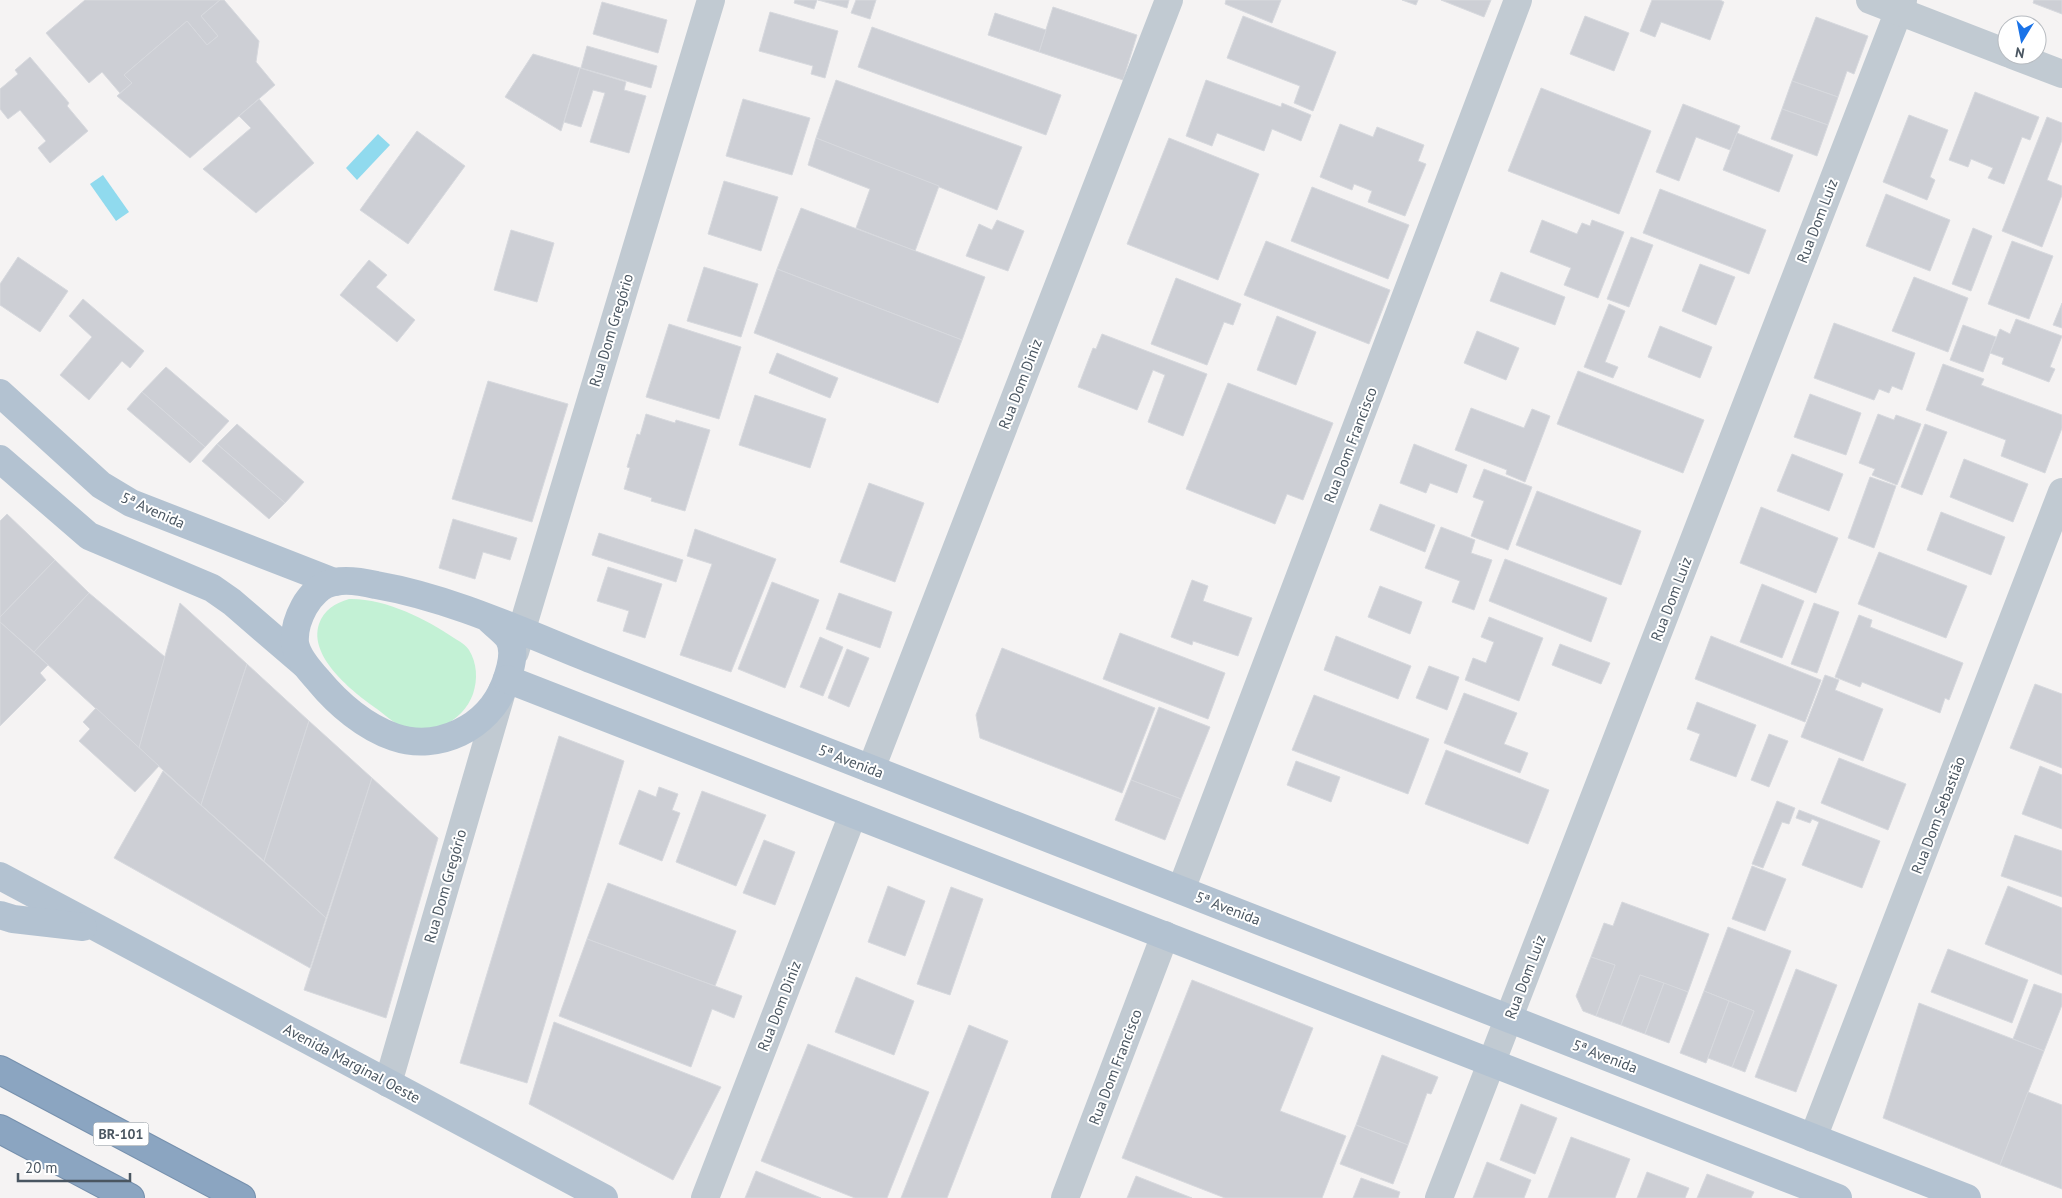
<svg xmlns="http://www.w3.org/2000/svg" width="2062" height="1198" font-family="'PT Sans',sans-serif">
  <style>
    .green { fill: #c3f1d5 }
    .water { fill: #90daee }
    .building { fill: #cdcfd5; stroke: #d7d9de }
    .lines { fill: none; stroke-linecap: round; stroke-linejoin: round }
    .motorway-casing { stroke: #7690ad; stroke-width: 30 }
    .minor { stroke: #c1cad2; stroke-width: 28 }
    .tertiary { stroke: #c1cad2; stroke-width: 28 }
    .primary { stroke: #b3c2d1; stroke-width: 28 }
    .motorway { stroke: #8ba5c1; stroke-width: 28 }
    .labels { text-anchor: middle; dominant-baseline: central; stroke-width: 4; stroke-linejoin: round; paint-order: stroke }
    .shield { fill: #fff; stroke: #808990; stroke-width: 1 }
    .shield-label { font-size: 14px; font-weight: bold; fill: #4a5661 }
    .street-label { font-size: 15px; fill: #4a5661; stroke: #fff }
  </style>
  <rect width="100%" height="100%" fill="#f5f3f3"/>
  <path class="green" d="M349,599C385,598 426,619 454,638C459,641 466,645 469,650C477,663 478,679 473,694C468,708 457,719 443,726C435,729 418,731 409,729C399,727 386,716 377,709C353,692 308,657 319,624C324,610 335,603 349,599Z"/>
  <g class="water">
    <polygon points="378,134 390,145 357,180 346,168"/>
    <polygon points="103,175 129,212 116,221 90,184"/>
  </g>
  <g class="building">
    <polygon points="85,0 220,0 201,16 218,36 207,45 187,21 124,75 132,83 120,93 102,72 89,83 46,33"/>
    <polygon points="220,0 224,0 259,41 256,62 275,85 190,158 117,96 132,83 124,75 187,21 207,45 218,36 201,16"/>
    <polygon points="795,0 817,0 814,9 794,3"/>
    <polygon points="818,0 849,0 847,8"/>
    <polygon points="856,0 876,0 870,19 851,13"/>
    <polygon points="1226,0 1281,0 1272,23 1225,4"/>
    <polygon points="1402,0 1418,0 1416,5"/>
    <polygon points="1441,0 1491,0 1484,17"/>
    <polygon points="1652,0 1720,0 1724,2 1710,40 1661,22 1655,37 1640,31"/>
    <polygon points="2034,0 2062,0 2062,14 2033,3"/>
    <polygon points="602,2 667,20 658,53 593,34"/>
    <polygon points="1053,7 1137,35 1123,80 1039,52"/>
    <polygon points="770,12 838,31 825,78 811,74 813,66 759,51"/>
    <polygon points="995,13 1046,30 1039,52 988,35"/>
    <polygon points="1243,16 1336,52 1313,111 1294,103 1300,86 1227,58"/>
    <polygon points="1585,16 1629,33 1614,71 1570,54"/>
    <polygon points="1816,17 1868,36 1854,74 1847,71 1838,97 1792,81"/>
    <polygon points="872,27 1061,95 1046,135 858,67"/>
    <polygon points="587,46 657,66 651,88 581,68"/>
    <polygon points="533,54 580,68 561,131 505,97"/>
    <polygon points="30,57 69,103 67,106 88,131 50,163 38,148 46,141 20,110 8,119 0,109 0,89 18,74 15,70"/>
    <polygon points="580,68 626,82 624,90 646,96 629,153 590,142 605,93 593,90 581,127 564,122"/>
    <polygon points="836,80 1022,147 997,210 816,138"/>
    <polygon points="1206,80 1281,107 1282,103 1311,115 1301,141 1272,129 1264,151 1217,133 1212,146 1186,136"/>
    <polygon points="1792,81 1838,97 1828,125 1782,109"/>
    <polygon points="1541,88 1651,131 1619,214 1508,171"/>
    <polygon points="1975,92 2039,117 2030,140 2022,137 2004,184 1988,178 1993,168 1971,159 1968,167 1949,160"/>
    <polygon points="259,99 314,163 256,213 203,169 251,128 239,116"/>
    <polygon points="743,99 810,118 792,175 726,156"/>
    <polygon points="1683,104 1740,126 1730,150 1696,137 1679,181 1656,172"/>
    <polygon points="1782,109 1828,125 1817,156 1771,139"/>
    <polygon points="1909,115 1948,130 1930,177 1935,180 1927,200 1883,182"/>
    <polygon points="2047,117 2062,123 2062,140 2047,180 2062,186 2062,195 2042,247 2002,231"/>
    <polygon points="1340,124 1373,137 1377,127 1424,145 1418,161 1426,164 1405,216 1368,202 1372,191 1354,184 1352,190 1320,177"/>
    <polygon points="417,131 465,166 408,244 360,210"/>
    <polygon points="1737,133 1793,155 1779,192 1723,170"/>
    <polygon points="816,138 939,186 915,251 856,228 870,189 808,165"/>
    <polygon points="1169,138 1259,174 1218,280 1127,244"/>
    <polygon points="724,181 778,197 761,251 708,234"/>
    <polygon points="1312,187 1409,225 1388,279 1291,241"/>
    <polygon points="1660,189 1766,230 1749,274 1643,233"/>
    <polygon points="1886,194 1950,220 1930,271 1866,246"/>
    <polygon points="801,208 985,277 962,340 777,269"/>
    <polygon points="997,220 1024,231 1008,271 966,256 979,224 992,230"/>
    <polygon points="1542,220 1577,234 1582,223 1590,226 1592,220 1624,232 1598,298 1564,285 1571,268 1530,252"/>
    <polygon points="1973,228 1992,236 1971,291 1952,284"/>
    <polygon points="511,230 554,243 537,302 494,290"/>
    <polygon points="1631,237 1653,245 1629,307 1607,299"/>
    <polygon points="1266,241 1390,290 1369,344 1244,295"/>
    <polygon points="2012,241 2053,256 2029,319 1988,304"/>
    <polygon points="18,257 68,291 40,332 0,305 0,284"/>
    <polygon points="369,260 387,275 376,287 415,320 397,342 340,295"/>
    <polygon points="1700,264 1735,277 1716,325 1682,311"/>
    <polygon points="704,267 758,284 741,337 687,321"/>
    <polygon points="777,269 962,340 938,403 754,333"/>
    <polygon points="1501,272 1565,297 1555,325 1490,301"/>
    <polygon points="1914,277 1968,298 1948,352 1892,331"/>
    <polygon points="1176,278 1241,304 1233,325 1224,322 1207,365 1151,344"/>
    <polygon points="83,299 144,351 130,368 122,361 89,400 60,375 92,337 69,316"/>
    <polygon points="2062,303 2062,328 2053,325"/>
    <polygon points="1609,304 1625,311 1605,362 1618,367 1613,378 1584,367"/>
    <polygon points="1277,316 1316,332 1296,385 1257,370"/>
    <polygon points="2016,319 2062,336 2050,367 2055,369 2049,382 2002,364 2004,358 1990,353 2000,329 2010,334"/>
    <polygon points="1834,323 1915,353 1902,390 1892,386 1889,393 1879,389 1874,400 1814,378"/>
    <polygon points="669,324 741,347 719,419 646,397"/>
    <polygon points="1963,325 1996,337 1983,372 1950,360"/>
    <polygon points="1660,326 1712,347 1700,378 1648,357"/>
    <polygon points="1477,331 1519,348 1506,380 1464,363"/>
    <polygon points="1102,334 1207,374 1183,436 1148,422 1165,375 1153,370 1137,410 1078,387 1093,348 1096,349"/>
    <polygon points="777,353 838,378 830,398 769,373"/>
    <polygon points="1943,364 1984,379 1981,385 2062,415 2062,428 2045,473 2001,456 2006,440 1926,410"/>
    <polygon points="166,367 229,421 205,447 142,392"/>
    <polygon points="1578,371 1704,420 1683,473 1557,424"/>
    <polygon points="488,381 568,404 532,522 452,499"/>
    <polygon points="1228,383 1333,423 1303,500 1287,494 1275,524 1186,489"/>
    <polygon points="142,392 205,447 190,463 127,409"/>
    <polygon points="1810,394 1861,413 1846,455 1794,437"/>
    <polygon points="755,395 826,419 810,468 739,445"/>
    <polygon points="1471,408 1524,428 1532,409 1550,416 1525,482 1506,474 1507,470 1455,450"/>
    <polygon points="646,414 675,423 676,420 710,430 685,511 651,501 652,498 624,489 630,468 627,467 637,434 640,435"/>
    <polygon points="1878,414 1894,420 1896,415 1921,424 1897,485 1872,475 1875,469 1859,463"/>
    <polygon points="237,424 304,482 285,503 217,444"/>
    <polygon points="1925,424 1947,432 1922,495 1901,487"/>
    <polygon points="217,444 285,503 269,519 202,461"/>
    <polygon points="1414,444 1467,465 1457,493 1430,483 1426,493 1400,483"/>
    <polygon points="1792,454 1843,474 1829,511 1777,491"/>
    <polygon points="1964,459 2028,484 2013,522 1950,497"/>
    <polygon points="1484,469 1532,487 1508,550 1471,536 1484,501 1473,497"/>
    <polygon points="1870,477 1896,486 1874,548 1848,538"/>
    <polygon points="869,483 924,503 895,582 840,562"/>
    <polygon points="1537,491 1641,531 1621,585 1516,545"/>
    <polygon points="1380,504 1435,525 1425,552 1370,530"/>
    <polygon points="1761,507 1838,538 1816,593 1740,563"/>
    <polygon points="1941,512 2005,537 1991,575 1927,550"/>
    <polygon points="7,514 55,560 0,617 0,521"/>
    <polygon points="453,519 517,538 510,560 483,552 475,579 439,568"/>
    <polygon points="1441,527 1475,540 1471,553 1492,560 1474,610 1452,602 1460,581 1425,568"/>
    <polygon points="695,529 776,559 731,672 680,655 712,564 687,556"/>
    <polygon points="599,533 683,560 676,582 592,555"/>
    <polygon points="1879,552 1967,586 1946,638 1858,604"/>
    <polygon points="1505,559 1607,598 1591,642 1489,601"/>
    <polygon points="55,560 89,593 34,652 0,622 0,617"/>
    <polygon points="608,567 662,584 645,638 623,631 629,611 597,601"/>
    <polygon points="1192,580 1208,586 1203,601 1252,618 1238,656 1193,641 1192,645 1171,637"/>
    <polygon points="772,582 819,600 785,688 738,669"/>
    <polygon points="1762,584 1804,601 1782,658 1740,642"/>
    <polygon points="1380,586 1422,602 1410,634 1368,617"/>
    <polygon points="89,593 165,657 139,748 34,652"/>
    <polygon points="839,593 892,612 880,648 826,629"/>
    <polygon points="180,603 247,664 201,805 139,748"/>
    <polygon points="1814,603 1839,612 1817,673 1791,664"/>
    <polygon points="1859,615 1872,620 1870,627 1963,663 1949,700 1945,698 1940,713 1862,682 1860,687 1835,677"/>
    <polygon points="1489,617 1543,638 1519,701 1465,680 1473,658 1486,663 1494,642 1481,637"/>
    <polygon points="0,622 48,665 40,673 46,680 0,726"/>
    <polygon points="1120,633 1225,673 1208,719 1103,679"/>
    <polygon points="1336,636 1411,666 1398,699 1324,670"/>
    <polygon points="1711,636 1821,680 1805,722 1695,679"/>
    <polygon points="820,637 843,647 823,696 800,687"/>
    <polygon points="1560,644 1610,663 1601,684 1552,665"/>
    <polygon points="1002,648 1155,708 1122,793 980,738 976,715"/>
    <polygon points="847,649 869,658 849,707 828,698"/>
    <polygon points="247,664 309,721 264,861 201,805"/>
    <polygon points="1429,666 1459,677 1447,710 1416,698"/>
    <polygon points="1825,675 1839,680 1835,690 1883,709 1863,761 1801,737"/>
    <polygon points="2035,684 2062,694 2062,768 2010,748"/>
    <polygon points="1464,693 1517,713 1504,744 1528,753 1520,773 1444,743"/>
    <polygon points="1314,695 1429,739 1408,794 1292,750"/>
    <polygon points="1697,702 1756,725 1736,777 1690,760 1700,734 1687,729"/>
    <polygon points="1159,707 1210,727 1181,799 1131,780"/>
    <polygon points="96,708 159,766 135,792 79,741 90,729 83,722"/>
    <polygon points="309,721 372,778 326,918 264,861"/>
    <polygon points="1769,734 1788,741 1769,787 1751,780"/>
    <polygon points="559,736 624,761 527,1083 460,1063"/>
    <polygon points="1446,750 1549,790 1528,844 1425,804"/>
    <polygon points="1839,758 1906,784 1888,830 1821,803"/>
    <polygon points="1296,761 1340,777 1331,802 1287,785"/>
    <polygon points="2040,766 2062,775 2062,829 2022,814"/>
    <polygon points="163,771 326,918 310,968 114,858"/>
    <polygon points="372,778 438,838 386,1018 304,990"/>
    <polygon points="1131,780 1181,799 1165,840 1115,820"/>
    <polygon points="659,787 678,794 672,810 680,813 662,861 619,844 639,790 656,797"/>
    <polygon points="702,791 766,815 736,886 676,862"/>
    <polygon points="1777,801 1795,808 1789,824 1782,822 1763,868 1752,864"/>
    <polygon points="1799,810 1880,841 1862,888 1802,865 1819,822 1812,819 1810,823 1796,818"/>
    <polygon points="2015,835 2062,851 2062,897 2001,876"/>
    <polygon points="764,840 795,852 775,905 743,893"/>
    <polygon points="1752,866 1786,879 1765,931 1732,919"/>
    <polygon points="608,883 736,931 715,986 587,939"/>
    <polygon points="888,886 925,901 905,956 868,942"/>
    <polygon points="2008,886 2062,908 2062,975 1985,944"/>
    <polygon points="951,887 983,899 950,995 917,984"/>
    <polygon points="1622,902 1709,934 1688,992 1640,975 1621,1025 1596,1016 1615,965 1591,957 1604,923 1613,926"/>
    <polygon points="1728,927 1791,951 1745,1072 1732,1067 1754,1011 1704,991"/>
    <polygon points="587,939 742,996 734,1018 712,1009 691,1067 559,1016"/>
    <polygon points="1948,949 2028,980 2012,1023 1931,992"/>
    <polygon points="1591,957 1615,965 1596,1016 1583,1011 1576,996"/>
    <polygon points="1796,969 1837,985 1796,1092 1755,1077"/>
    <polygon points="1640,975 1664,983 1645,1034 1621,1025"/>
    <polygon points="856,977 914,1001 894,1055 835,1032"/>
    <polygon points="1192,980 1313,1028 1280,1111 1346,1136 1322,1198 1225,1198 1122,1158"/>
    <polygon points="1664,983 1688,992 1669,1043 1645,1034"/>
    <polygon points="2034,984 2062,994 2062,1005 2044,1051 2013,1039"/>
    <polygon points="1704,991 1729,1001 1706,1063 1680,1053"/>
    <polygon points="1729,1001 1754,1011 1732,1067 1708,1058"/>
    <polygon points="1919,1003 2044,1051 2000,1165 1883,1118"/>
    <polygon points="554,1022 721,1087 673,1180 529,1104"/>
    <polygon points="969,1025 1008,1041 947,1198 901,1198"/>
    <polygon points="808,1044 929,1092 887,1198 855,1198 761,1161"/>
    <polygon points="1382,1055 1438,1077 1431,1094 1427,1093 1408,1145 1356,1125"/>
    <polygon points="2028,1092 2062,1105 2062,1189 2000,1165"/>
    <polygon points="1521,1104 1557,1118 1535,1174 1500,1160"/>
    <polygon points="1356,1125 1408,1145 1393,1184 1340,1164"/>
    <polygon points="1571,1137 1630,1159 1615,1198 1548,1198"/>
    <polygon points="1487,1162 1531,1180 1524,1198 1473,1198"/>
    <polygon points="756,1171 821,1198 745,1198"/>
    <polygon points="1647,1172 1689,1188 1685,1198 1637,1198"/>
    <polygon points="1707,1174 1754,1192 1751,1198 1697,1198"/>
    <polygon points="1136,1176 1192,1198 1127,1198"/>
    <polygon points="1361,1178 1400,1192 1398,1198 1353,1198"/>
  </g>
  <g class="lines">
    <defs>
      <g id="motorway">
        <polyline points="0,1070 241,1198"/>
        <polyline points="0,1129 130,1198"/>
      </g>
    </defs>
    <use href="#motorway" class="motorway-casing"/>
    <g class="minor">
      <polyline points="515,652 711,0"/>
      <polyline points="1181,890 1518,0"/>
      <polyline points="388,1083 502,691"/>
      <polyline points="1813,1138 2062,492"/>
      <polyline points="705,1198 853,814"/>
      <polyline points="1065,1198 1165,935"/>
      <polyline points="1439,1198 1903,0"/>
    </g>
    <g class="tertiary">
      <polyline points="1870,0 2007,53"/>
      <polyline points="2012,55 2062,74"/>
      <polyline points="871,769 1169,0"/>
    </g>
    <g class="primary">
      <polyline points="0,393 101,485 131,503 334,582"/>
      <polyline points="0,459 89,536 212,588 232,602 304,664"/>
      <path d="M489,619C495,625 503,631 508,637C517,651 510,671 505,684C488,728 438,752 394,737C365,727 338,704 319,681C310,671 297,657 295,643C294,631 298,618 304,607C310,596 321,584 335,582C348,579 363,582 376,585C451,598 523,632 593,660L1967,1198"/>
      <polyline points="507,679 1838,1198"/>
      <polyline points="0,876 604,1198"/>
      <polyline points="0,915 13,919 83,927"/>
    </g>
    <use href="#motorway" class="motorway"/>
  </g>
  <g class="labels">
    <rect class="shield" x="93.5" y="1122.5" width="55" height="23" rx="4"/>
    <g class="shield-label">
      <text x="121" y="1134">BR-101</text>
    </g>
    <g class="street-label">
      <text transform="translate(1817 221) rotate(-69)">Rua Dom Luiz</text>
      <text transform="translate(611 330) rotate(-73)">Rua Dom Gregório</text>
      <text transform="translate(1020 384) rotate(-69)">Rua Dom Diniz</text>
      <text transform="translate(1350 445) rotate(-69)">Rua Dom Francisco</text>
      <text transform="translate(153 510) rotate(24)">5ª Avenida</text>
      <text transform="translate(1671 599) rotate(-69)">Rua Dom Luiz</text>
      <text transform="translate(851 761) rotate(21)">5ª Avenida</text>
      <text transform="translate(1938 815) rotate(-69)">Rua Dom Sebastião</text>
      <text transform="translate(445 886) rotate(-74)">Rua Dom Gregório</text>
      <text transform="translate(1228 908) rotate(21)">5ª Avenida</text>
      <text transform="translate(1525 977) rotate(-69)">Rua Dom Luiz</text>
      <text transform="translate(779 1006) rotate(-69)">Rua Dom Diniz</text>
      <text transform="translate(1605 1056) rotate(21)">5ª Avenida</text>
      <text transform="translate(352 1063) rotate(28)">Avenida Marginal Oeste</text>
      <text transform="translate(1115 1067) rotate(-69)">Rua Dom Francisco</text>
    </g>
  </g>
  <g transform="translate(2022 40) rotate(190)"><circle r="24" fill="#ffffff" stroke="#b7bbc0"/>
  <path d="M0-4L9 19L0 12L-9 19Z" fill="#1a73e8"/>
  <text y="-8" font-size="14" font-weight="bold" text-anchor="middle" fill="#4a5661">N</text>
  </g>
  <path d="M18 1173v8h112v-8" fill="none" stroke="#4a5661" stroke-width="2.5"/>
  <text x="25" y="1173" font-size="15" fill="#4a5661" stroke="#ffffff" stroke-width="4" paint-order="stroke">20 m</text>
</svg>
